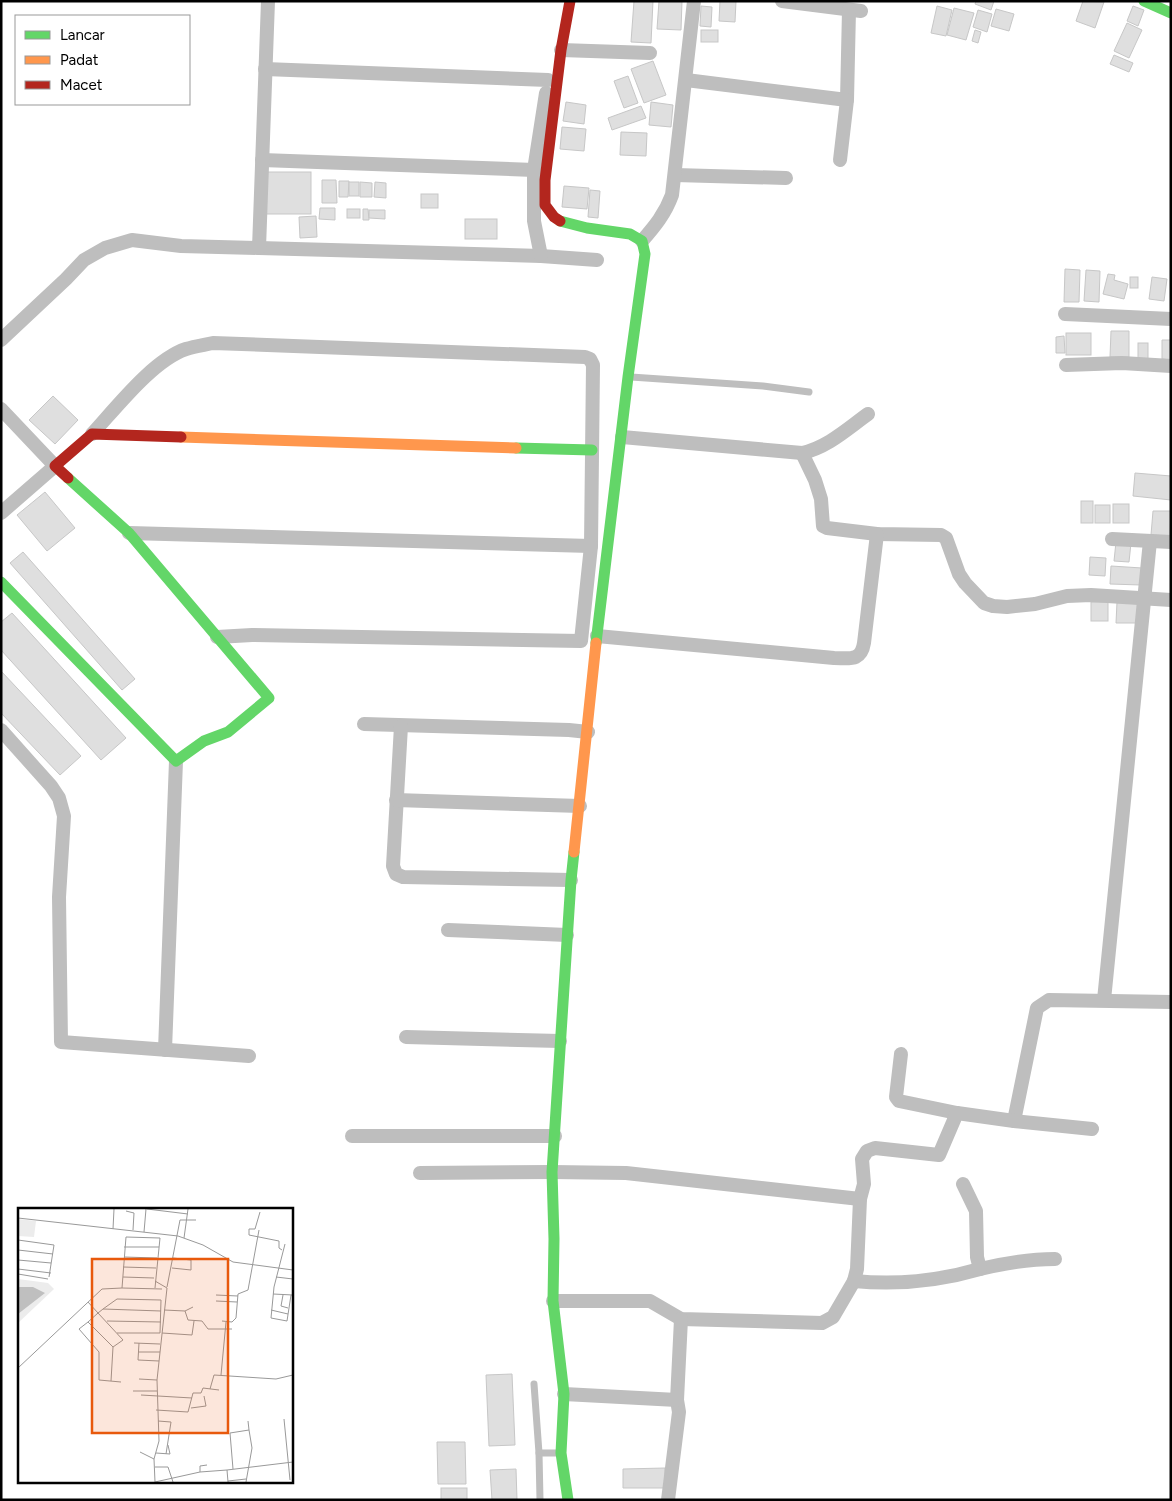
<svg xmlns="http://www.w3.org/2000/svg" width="1172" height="1501" font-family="Figtree,sans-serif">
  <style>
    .building { fill: #dfdfdf; stroke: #c7c7c7 }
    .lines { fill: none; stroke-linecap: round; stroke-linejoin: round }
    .lane { stroke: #bebebe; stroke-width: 7 }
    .street { stroke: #bebebe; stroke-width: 14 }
    .fast { stroke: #63d668; stroke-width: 11 }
    .slow { stroke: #ff974d; stroke-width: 11 }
    .jam { stroke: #b3261e; stroke-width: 11 }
    .inset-road { fill: none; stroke: #999; stroke-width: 1 }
    .view { fill: #e8590c; fill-opacity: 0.15; stroke: #e8590c; stroke-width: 2.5 }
    .inset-edge { fill: none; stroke: #000; stroke-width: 2.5 }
  </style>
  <rect width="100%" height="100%" fill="#fff"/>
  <g class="building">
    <polygon points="634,1 653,1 651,43 631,42"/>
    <polygon points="659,1 682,1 681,30 657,29"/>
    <polygon points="720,1 736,1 735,22 719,21"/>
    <polygon points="976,1 994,1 991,10 975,4"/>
    <polygon points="1083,1 1104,2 1095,28 1076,21"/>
    <polygon points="701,6 712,7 711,27 700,26"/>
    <polygon points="937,6 952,10 946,36 931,33"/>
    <polygon points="1133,6 1144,10 1138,26 1127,21"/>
    <polygon points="954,8 974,13 966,40 947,35"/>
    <polygon points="996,9 1014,14 1009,31 991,26"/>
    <polygon points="978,10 992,14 987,32 973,27"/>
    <polygon points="1127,23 1142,30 1129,58 1114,51"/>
    <rect x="701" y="30" width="17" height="12"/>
    <polygon points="975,30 981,32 978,43 972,41"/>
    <polygon points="1114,55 1133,63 1129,72 1110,64"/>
    <polygon points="653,61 666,95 644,103 631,69"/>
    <polygon points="628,76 638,103 624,108 614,81"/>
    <polygon points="566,102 586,105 584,124 563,121"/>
    <polygon points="651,102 673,105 671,127 649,125"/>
    <polygon points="641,106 646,118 612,130 608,118"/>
    <polygon points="562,127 586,129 584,151 560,149"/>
    <polygon points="621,132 647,133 646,156 620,155"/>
    <rect x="265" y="172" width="46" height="42"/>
    <polygon points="322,180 336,180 337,203 322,203"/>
    <polygon points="339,181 349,181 348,197 339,197"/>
    <rect x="349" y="182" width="10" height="14"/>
    <polygon points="360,182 372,183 372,197 360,197"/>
    <polygon points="375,182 386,183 386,198 374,197"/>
    <polygon points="564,186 589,188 587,209 562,207"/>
    <polygon points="590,190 600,191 598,218 588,217"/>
    <rect x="421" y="194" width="17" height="14"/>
    <polygon points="320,208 335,208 335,220 319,219"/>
    <rect x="347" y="209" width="13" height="9"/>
    <polygon points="363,209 368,209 369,220 363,220"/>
    <polygon points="369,210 385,210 385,219 369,218"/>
    <polygon points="316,216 317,237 300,238 299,217"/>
    <rect x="465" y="219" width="32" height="20"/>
    <polygon points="1065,269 1080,270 1079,302 1064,302"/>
    <polygon points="1086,270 1100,271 1099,302 1084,301"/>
    <polygon points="1108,274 1115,275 1114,280 1128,284 1124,299 1103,294"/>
    <rect x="1130" y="277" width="8" height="11"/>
    <polygon points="1152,277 1167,279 1164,301 1149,299"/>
    <polygon points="1111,331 1129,331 1129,357 1110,357"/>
    <rect x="1066" y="333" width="25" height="22"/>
    <polygon points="1064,336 1065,353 1056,353 1056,337"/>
    <polygon points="1162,340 1171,340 1171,360 1162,359"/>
    <rect x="1138" y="343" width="10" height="17"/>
    <polygon points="53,396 78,420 55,444 29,420"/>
    <polygon points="1135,473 1171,476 1171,500 1133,496"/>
    <polygon points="45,492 75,528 47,551 17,515"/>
    <rect x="1081" y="501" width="12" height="22"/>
    <rect x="1113" y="504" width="16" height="19"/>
    <rect x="1095" y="505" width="15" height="18"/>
    <polygon points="1153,511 1171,511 1170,536 1151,535"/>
    <polygon points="1116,542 1131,543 1129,562 1114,561"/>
    <polygon points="23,552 135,679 122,690 10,563"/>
    <polygon points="1090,557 1106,558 1105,576 1089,575"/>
    <polygon points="1111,566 1142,568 1141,585 1110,584"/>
    <rect x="1091" y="602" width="17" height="19"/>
    <polygon points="1117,602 1140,603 1139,623 1116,623"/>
    <polygon points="12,613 126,738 101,760 1,650 1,622"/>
    <polygon points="1,671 81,756 60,775 1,713"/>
    <polygon points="512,1374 515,1445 489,1446 486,1375"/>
    <polygon points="437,1442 465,1442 466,1484 438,1484"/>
    <polygon points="665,1468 665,1488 623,1488 623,1469"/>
    <polygon points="516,1469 517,1500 492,1500 490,1470"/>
    <rect x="441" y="1488" width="26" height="12"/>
  </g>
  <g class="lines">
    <g class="lane">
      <polyline points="631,377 763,386 809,392"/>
      <polyline points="534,1384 539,1453 540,1500"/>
      <polyline points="539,1453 559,1453"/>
    </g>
    <g class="street">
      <polyline points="782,1 861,11"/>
      <polyline points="561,50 650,53"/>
      <polyline points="265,69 548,80"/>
      <polyline points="686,80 847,100 849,10"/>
      <polyline points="262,160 534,170"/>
      <polyline points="840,160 847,100"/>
      <polyline points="675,175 786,178"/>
      <path d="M642,241C655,226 665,214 672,195L694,1"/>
      <polyline points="259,248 541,256 597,260"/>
      <polyline points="541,256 534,221 534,170 546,93"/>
      <polyline points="1065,314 1171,319"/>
      <polyline points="1,340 66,279 84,260 105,248 132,240 181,246 259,248 268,1"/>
      <polyline points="1066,365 1122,363 1171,366"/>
      <polyline points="1,409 55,466 1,513"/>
      <path d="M92,434C116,408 153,360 186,349C195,346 204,345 213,343L585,357L590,359L593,365L591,546L581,641L252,635L217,637"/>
      <path d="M622,437L802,453C828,447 847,429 868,414"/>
      <polyline points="802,453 815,480 821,499 823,526 827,528 877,534 941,535 946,538 959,574 965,583 984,603 993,606 1007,607 1035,604 1067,596 1091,595 1171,600"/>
      <polyline points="129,533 591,546"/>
      <polyline points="1112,539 1171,542"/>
      <path d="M597,636L834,658C849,658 861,662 864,643L877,534"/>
      <polyline points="364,724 569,730 588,732"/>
      <polyline points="401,726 393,866 396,874 403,877 571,880"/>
      <polyline points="1,730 51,786 59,798 64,816 59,897 61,1042 249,1056"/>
      <polyline points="396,800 580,806"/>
      <polyline points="448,930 567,935"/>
      <polyline points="1104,1000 1150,541"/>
      <polyline points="406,1037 560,1041"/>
      <polyline points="165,1050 176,761"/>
      <polyline points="901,1054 896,1097 899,1101 957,1113"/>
      <polyline points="1014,1121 1037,1008 1049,1000 1171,1002"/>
      <polyline points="352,1136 555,1136"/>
      <polyline points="420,1173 552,1172 626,1173 860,1199"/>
      <path d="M980,1269C1005,1263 1029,1259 1055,1259"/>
      <path d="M854,1281C896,1285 939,1281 980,1269L977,1257L976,1211L963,1184"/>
      <polyline points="553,1301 650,1301 681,1319 822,1323 833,1317 854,1281 857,1269 860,1199 864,1184 862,1159 867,1151 875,1148 939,1155 957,1113 1014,1121 1092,1129"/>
      <polyline points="564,1394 677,1400 679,1412 668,1500"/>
      <polyline points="677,1400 681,1319"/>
    </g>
    <g class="fast">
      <polyline points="1144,1 1171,13"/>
      <polyline points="560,221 587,228 630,234 642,241 645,254 628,377 596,643"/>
      <polyline points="516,448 592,450"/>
      <polyline points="1,582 176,761 204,741 228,732 269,698 129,533 68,478"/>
      <polyline points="568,1500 561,1453 564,1394 553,1301 554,1239 552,1172 571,880 574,852"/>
    </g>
    <g class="slow">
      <polyline points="181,437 516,448"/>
      <polyline points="574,852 596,643"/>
    </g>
    <g class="jam">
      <polyline points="560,221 554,217 545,205 545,180 561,50 570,1"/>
      <polyline points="68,478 55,466 92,434 181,437"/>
    </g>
  </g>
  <g transform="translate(18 1208)">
    <rect width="275" height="275" fill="#fff"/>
    <path d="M0,11L18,13L16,29L0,28Z" fill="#ececec"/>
    <path d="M0,71L30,75L36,81L0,115Z" fill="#ececec"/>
    <path d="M0,79H15L27,85L0,106Z" fill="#bfbfbf"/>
    <path class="inset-road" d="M129,1L170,6M108,3L116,5L115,22M242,4L237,21H231V27L261,33V40L264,42M0,10L160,28L185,37L215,54L275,62M95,21L96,1M126,24L128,1M166,30L170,1M0,32L36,37L31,69M267,36L256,79L253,110L269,113L273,87M106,39H141M0,42L35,46M106,49L139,50M155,50L173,52M0,52L33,55M105,59L138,60M154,60L173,62V52M0,61L33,65M0,66L30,71M105,69L136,70M258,69L275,71M149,79L162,12H178M104,80L144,81M255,86L275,87M198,87L220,88M265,87L263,98L270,100M198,93L219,94M70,94L80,105L70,114L95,139L105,132L80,105L85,101L143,103M85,101L99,91L143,92L142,125H99M146,102L167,103L175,99M253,102L270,106M167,103L170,112L184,113L190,121H214M89,113L143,114M204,113L214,114L218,110L220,86L230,82L241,22M70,114L61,121L81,144V172L103,174M144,125L174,127L176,113M116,135L142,136M121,135L120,152L141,153M121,144H142M0,160L84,81L104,80L108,29L142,30L137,80M203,167L208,114M121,171L139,172M93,173L95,139M192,181L196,167L258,171L275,167M115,183H139M123,187L174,190M173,200L188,198L186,188M138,202L170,204L175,185H183L185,180L201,182M266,211L272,272M140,213L153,214L148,246M122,244L136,251M138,245L152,246L150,237M137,259H150L155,274M215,261L212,225L231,222L230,213M209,262L275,254M182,264L209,262L210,274M210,273L228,271M137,274L136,251L141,233L139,172L149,80L137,73M137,274L182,264V258L189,257M228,274L234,240L231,222"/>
    <path class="view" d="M74,51H210V225H74Z"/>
    <rect width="275" height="275" class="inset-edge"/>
  </g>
  <rect width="1172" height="1501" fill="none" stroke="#000000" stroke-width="5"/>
  <rect x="15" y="15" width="175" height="90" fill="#ffffff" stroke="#999999"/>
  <rect x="25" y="31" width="25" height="8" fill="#63d668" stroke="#999999"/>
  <text x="60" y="40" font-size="15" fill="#000000">Lancar</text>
  <rect x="25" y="56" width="25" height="8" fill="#ff974d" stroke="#999999"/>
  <text x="60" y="65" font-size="15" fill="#000000">Padat</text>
  <rect x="25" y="81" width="25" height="8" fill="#b3261e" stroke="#999999"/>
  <text x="60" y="90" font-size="15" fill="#000000">Macet</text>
</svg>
